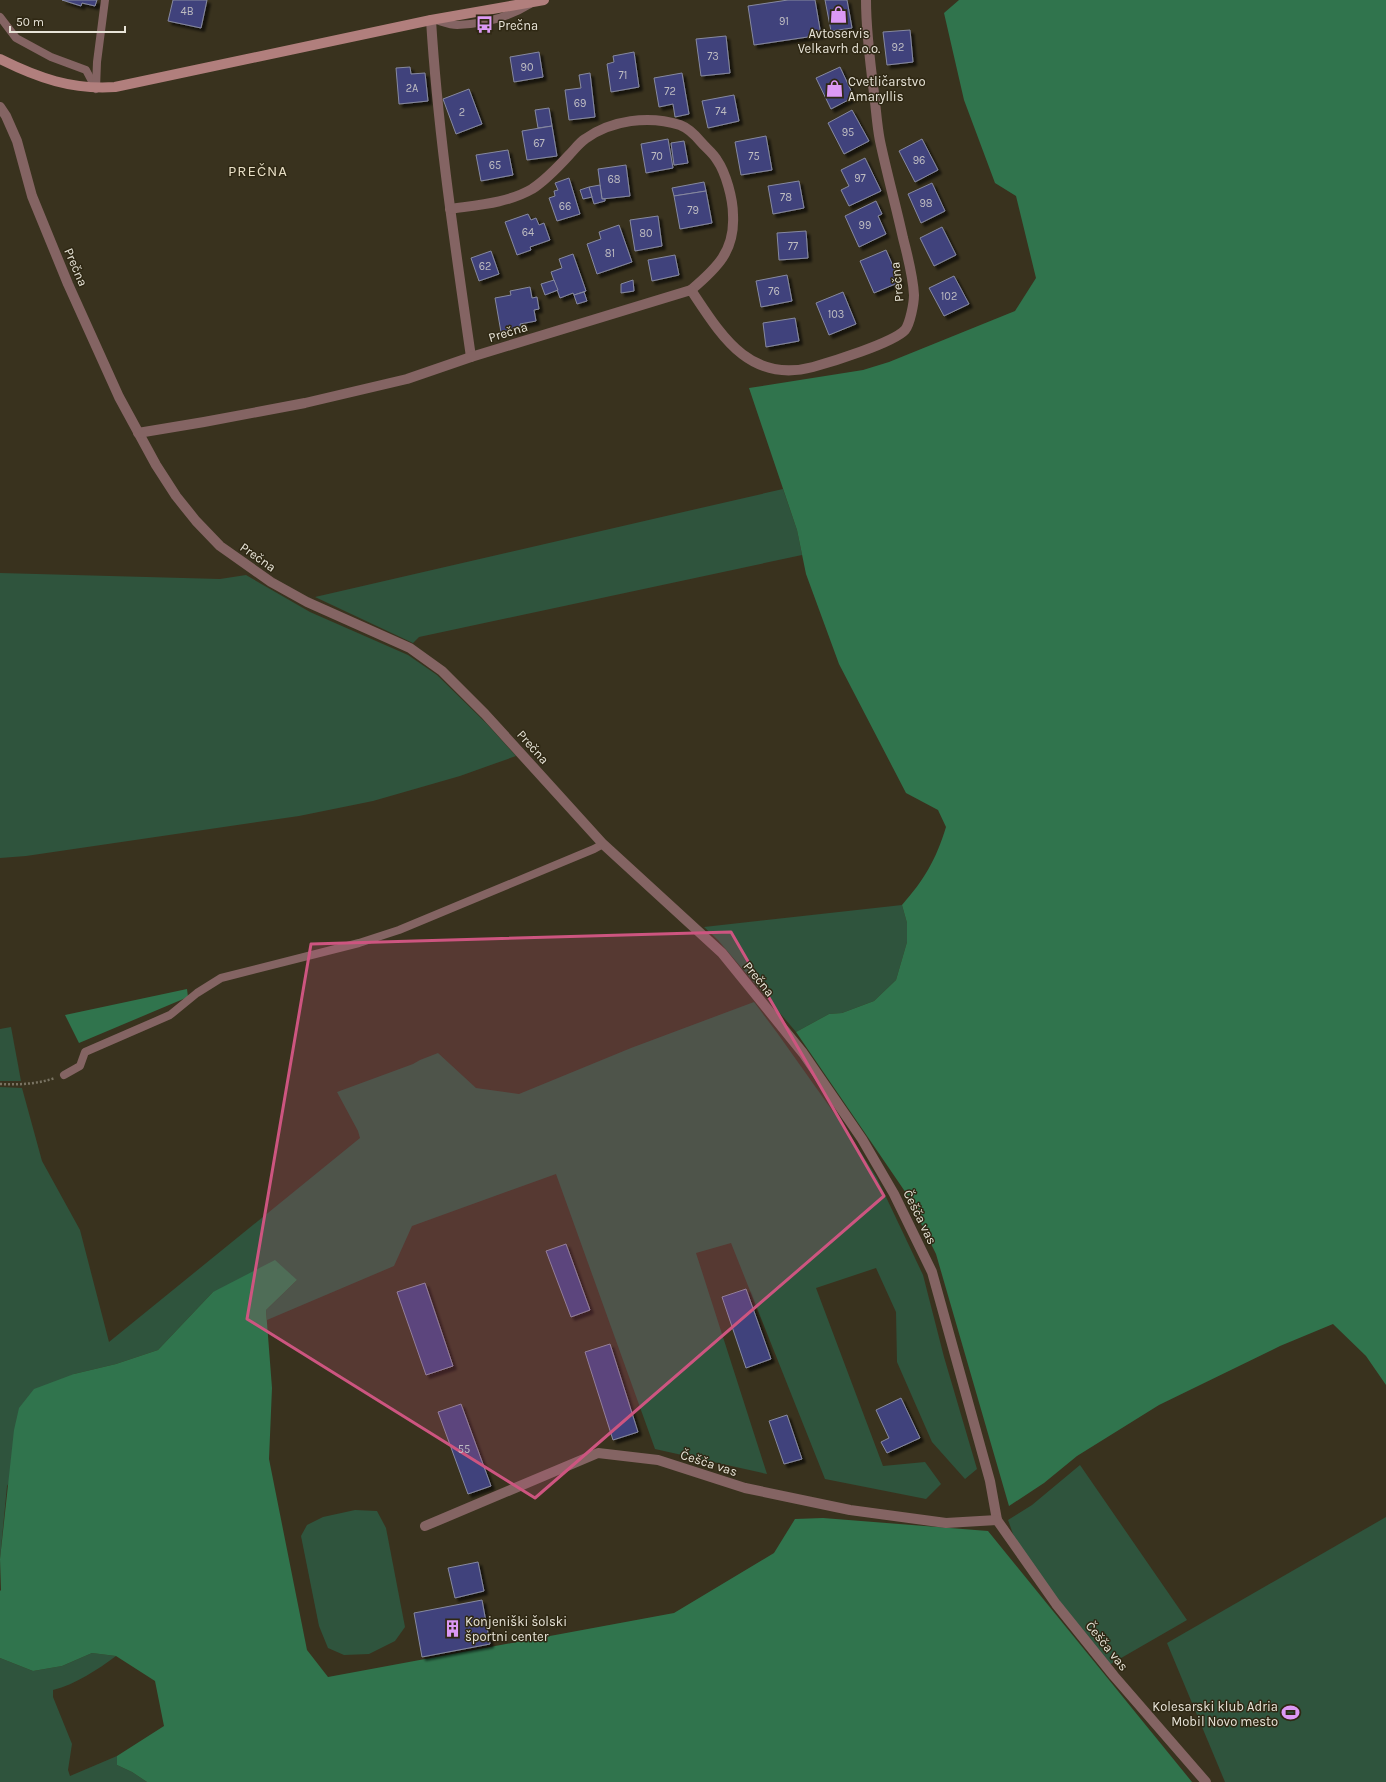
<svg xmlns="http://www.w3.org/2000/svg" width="1386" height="1782" font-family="Karla,sans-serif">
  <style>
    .green { fill: #2f543d }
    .forest { fill: #30744d }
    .building { fill: #41427b; stroke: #8689a0; filter: url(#shadow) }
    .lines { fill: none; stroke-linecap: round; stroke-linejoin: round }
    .path { stroke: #797362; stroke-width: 2.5; stroke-dasharray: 2 2; stroke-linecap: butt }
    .lane { stroke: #846463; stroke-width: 8 }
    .street { stroke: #846463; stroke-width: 10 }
    .secondary { stroke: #b17f7d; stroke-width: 10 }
    .marked { fill: #cd5580; fill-opacity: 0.2; stroke: #cd5580; stroke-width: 3; stroke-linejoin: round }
    .labels { text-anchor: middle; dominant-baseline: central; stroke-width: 3; stroke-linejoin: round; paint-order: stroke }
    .number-label { font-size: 11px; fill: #bebcc1 }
    .poi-label { font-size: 13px; fill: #e8e4d8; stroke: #2f2814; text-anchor: start }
    .street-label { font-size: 13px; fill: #e8e4d8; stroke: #2f2814 }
    .quarter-label { font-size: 15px; letter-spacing: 1px; fill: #e7dec5; stroke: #2f2814 }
  </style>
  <defs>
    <filter id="shadow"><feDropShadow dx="3.5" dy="3.5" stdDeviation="1" flood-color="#0009"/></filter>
  </defs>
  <rect width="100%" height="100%" fill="#39321e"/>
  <g class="green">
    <polygon points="783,489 797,530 802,555 419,637 413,643 315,597"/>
    <polygon points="0,573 220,579 246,575 310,612 408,655 437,675 487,724 516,756 460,776 373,801 299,816 26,856 0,858"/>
    <polygon points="902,905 907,923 907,942 896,980 874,1001 842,1013 829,1014 796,1032 718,940 704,927"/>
    <polygon points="754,1002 778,1034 851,1137 877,1178 923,1275 944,1357 977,1469 965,1479 932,1442 897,1362 896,1312 876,1268 816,1288 883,1466 925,1462 941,1484 926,1499 825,1479 731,1243 696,1253 767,1474 655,1449 556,1174 412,1226 394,1266 267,1320 266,1310 297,1280 213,1292 158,1350 116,1364 74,1374 7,1486 0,1559 0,1087 22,1088 42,1161 80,1230 109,1342 360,1138 358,1131 337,1092 413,1064 420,1060 438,1053 476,1088 519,1094 631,1048"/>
    <polygon points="11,1027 21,1081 0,1081 0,1029"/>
    <polygon points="1080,1465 1187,1620 1109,1665 1094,1650 1017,1545 1008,1520 1032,1505"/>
    <polygon points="355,1510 377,1511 386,1528 405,1627 395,1641 369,1654 344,1655 328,1648 319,1626 301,1536 307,1525 323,1517"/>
    <polygon points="1386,1517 1386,1782 1225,1782 1167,1643"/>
    <path d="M92,1653L116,1656C97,1670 76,1684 53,1690V1697L72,1744L68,1770L70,1776L117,1756V1765L132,1772L147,1782H0V1658L33,1671L62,1666Z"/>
  </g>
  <g class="forest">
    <path d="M959,0H1386V1385L1366,1356L1333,1324L1280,1346L1159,1405L1077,1456L1044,1483L1009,1506L936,1254L906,1193L796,1032L829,1014L842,1013L874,1001L896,980L907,942V923L902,905C924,880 936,860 946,827L938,810L906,793L839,664L806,574L797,530L749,388L863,370L889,362L1015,311L1036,278L1016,196L995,183L964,100L944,13Z"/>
    <polygon points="187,989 188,997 79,1043 65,1015"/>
    <polygon points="275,1260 297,1280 266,1310 272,1388 269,1459 307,1650 328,1677 674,1613 774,1553 795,1519 823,1518 988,1531 1192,1782 147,1782 132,1772 117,1765 117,1756 164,1726 155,1681 116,1656 92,1653 62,1666 33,1671 0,1658 0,1591 1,1590 0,1559 14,1430 19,1408 34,1389 74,1374 116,1364 158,1350 213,1292"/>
  </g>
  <g class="building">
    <polygon points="62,0 97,0 95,6 82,3 81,6"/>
    <polygon points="173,0 207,0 201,28 168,21"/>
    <polygon points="788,0 815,0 821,35 754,45 748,6"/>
    <polygon points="825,0 847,0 852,28 831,31"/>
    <polygon points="910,30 913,62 887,65 883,32"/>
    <polygon points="726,36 730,73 701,76 696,39"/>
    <polygon points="539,52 543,77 514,82 510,57"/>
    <polygon points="634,52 639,87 611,92 607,64 614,62 613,56"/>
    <polygon points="410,67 411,74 425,73 428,101 399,104 396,68"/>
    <polygon points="840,67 854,97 831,109 816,78"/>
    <polygon points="590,73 595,117 569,120 565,90 581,88 579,75"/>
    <polygon points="682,73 689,114 675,117 673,104 659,107 654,78"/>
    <polygon points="469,89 482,124 456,134 443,99"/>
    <polygon points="734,95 739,121 708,128 702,101"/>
    <polygon points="549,108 552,126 538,128 535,110"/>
    <polygon points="852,110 869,141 844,154 828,123"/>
    <polygon points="552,126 557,156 527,160 522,131"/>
    <polygon points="766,136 772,170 741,175 735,142"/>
    <polygon points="668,139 673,168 646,173 641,144"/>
    <polygon points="922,139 938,170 915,182 899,151"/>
    <polygon points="684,141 688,163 674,165 671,143"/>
    <polygon points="508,150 513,175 481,181 476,155"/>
    <polygon points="865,158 881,191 849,206 841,190 849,186 841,170"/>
    <polygon points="626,165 630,196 602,199 598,169"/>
    <polygon points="569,178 580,214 557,221 549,198 555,196 554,191 558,190 555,183"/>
    <polygon points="799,181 804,208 773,214 768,186"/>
    <polygon points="704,182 706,191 674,196 672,188"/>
    <polygon points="932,183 945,211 921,223 908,194"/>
    <polygon points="600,185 602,199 605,199 605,201 594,204 589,187"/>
    <polygon points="589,187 592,197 583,199 580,190"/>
    <polygon points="706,191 712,223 680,229 674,196"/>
    <polygon points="876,201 882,214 878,216 886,234 859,247 845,216"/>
    <polygon points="528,214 531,220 536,218 539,225 544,223 550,240 530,247 531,250 517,255 505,222"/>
    <polygon points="658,216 662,246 635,251 630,220"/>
    <polygon points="619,225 632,262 597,274 587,244 601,239 599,232"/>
    <polygon points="942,227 956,255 934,266 920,238"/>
    <polygon points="806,231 808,258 779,260 777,233"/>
    <polygon points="886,250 900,282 874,293 860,261"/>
    <polygon points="491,251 499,274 479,281 471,258"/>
    <polygon points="573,254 586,291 574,295 573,293 560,298 551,272 562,268 559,259"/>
    <polygon points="675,255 679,275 652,281 648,260"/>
    <polygon points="787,275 792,301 761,307 756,281"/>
    <polygon points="954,276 969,304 944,316 929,288"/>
    <polygon points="554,280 558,290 545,295 541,284"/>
    <polygon points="633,280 634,291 621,293 621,284"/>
    <polygon points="530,287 532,298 537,297 539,309 534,310 536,321 520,324 521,329 501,332 495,298 511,295 510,291"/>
    <polygon points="584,292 587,301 577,304 574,295"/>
    <polygon points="843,292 856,324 829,335 816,303"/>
    <polygon points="795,318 799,341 766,347 763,323"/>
    <polygon points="566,1244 590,1310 571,1317 546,1251"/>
    <polygon points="425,1283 453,1366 426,1375 397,1292"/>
    <polygon points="746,1289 771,1359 746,1368 722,1297"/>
    <polygon points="610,1344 638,1432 613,1440 585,1352"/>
    <polygon points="901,1398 920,1438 887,1453 881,1442 889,1438 876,1410"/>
    <polygon points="461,1404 491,1486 468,1494 438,1412"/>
    <polygon points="787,1415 802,1459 784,1464 769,1421"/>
    <polygon points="478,1562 484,1591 455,1598 448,1568"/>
    <polygon points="482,1600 490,1644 422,1657 414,1613"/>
  </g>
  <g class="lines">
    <path class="path" d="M0,1084C19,1085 37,1084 55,1078"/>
    <g class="lane">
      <polyline points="0,17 16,38 51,57 86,70 96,89"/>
      <path d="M436,20C443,22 450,25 457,25C482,24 509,17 530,4"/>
      <polyline points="96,88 97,62 105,0"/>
      <polyline points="64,1075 80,1066 85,1052 170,1015 197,993 221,978 359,943 399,930 594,849 603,844"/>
    </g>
    <g class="street">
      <path d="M431,20C438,133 455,245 471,357"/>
      <polyline points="0,107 6,116 17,141 32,196 68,284 119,397 156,465 176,496 196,521 220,546 271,582 307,602 410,648 442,671 485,714 603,844 722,953 803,1053 862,1139 894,1194 932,1272 990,1481 997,1520 1056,1604 1114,1676 1206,1782"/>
      <path d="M450,209C477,205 508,203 532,189C546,180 559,166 570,154C575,149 579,143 585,139C611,120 649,115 680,125C688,128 696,136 701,142C706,148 713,153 717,160C726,173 733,199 733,215C735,251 717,268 691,290"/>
      <path d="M138,433L204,422L305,403L407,379L471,357L691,290C721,335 749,384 813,367C831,362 893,343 905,330C910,324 914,303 914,295C913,276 908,257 903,238C896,206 887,174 880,141C877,126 876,109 874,93C870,62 866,31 866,0"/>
      <polyline points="425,1526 598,1453 658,1460 745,1488 850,1510 946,1523 997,1520"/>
    </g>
    <path class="secondary" d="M0,59C38,78 72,90 115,87L431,20L544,0"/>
  </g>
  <path class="marked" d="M731,932L884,1196L535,1498L247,1319L311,944Z"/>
  <defs>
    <symbol id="shop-bare" viewBox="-9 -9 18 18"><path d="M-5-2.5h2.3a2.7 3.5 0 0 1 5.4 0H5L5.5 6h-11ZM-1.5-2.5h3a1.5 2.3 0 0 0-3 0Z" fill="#dc99f4" stroke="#2f2814" stroke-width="2.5" paint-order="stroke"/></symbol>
    <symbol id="bus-bare" viewBox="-9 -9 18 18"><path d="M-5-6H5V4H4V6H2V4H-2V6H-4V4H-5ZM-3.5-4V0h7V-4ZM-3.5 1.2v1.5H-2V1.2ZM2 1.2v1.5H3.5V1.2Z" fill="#dc99f4" stroke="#2f2814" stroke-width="2.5" paint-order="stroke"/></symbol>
    <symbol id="building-bare" viewBox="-9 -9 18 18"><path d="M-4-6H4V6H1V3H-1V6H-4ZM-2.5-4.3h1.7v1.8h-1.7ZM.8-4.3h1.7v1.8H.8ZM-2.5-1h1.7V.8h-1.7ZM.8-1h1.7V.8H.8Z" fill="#dc99f4" stroke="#2f2814" stroke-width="2.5" paint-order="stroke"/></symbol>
    <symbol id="stadium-bare" viewBox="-9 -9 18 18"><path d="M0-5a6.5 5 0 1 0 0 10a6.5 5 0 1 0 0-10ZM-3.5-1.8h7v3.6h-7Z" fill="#dc99f4" stroke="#2f2814" stroke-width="2.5" paint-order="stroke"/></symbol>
  </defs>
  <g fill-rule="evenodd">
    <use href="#shop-bare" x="826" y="2" width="25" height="25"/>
    <use href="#bus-bare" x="472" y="12" width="25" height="25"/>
    <use href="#shop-bare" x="822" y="76" width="25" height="25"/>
    <use href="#building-bare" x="440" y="1616" width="25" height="25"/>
    <use href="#stadium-bare" x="1278" y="1700" width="25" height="25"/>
  </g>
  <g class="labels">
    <g class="number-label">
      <text x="187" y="11">4B</text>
      <text x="784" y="21">91</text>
      <text x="898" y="47">92</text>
      <text x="713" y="56">73</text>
      <text x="527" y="67">90</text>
      <text x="623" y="75">71</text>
      <text x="412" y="88">2A</text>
      <text x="670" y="91">72</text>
      <text x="580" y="103">69</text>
      <text x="721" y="111">74</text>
      <text x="462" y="112">2</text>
      <text x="848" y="132">95</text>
      <text x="539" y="143">67</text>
      <text x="657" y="156">70</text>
      <text x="754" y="156">75</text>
      <text x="919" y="160">96</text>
      <text x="495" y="165">65</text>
      <text x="860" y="178">97</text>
      <text x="614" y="179">68</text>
      <text x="786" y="197">78</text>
      <text x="926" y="203">98</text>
      <text x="565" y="206">66</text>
      <text x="693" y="210">79</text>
      <text x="865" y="225">99</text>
      <text x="528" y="232">64</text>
      <text x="646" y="233">80</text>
      <text x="793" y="246">77</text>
      <text x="610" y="253">81</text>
      <text x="485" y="266">62</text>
      <text x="774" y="291">76</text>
      <text x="949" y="296">102</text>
      <text x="836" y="314">103</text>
      <text x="464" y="1449">55</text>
    </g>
    <g class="poi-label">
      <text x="498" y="25">Prečna</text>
      <text x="839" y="33" text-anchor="middle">Avtoservis<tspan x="839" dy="15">Velkavrh d.o.o.</tspan></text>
      <text x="848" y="81">Cvetličarstvo<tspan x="848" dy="15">Amaryllis</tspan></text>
      <text x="465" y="1621">Konjeniški šolski<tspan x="465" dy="15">športni center</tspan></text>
      <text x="1278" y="1706" text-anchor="end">Kolesarski klub Adria<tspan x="1278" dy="15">Mobil Novo mesto</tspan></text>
    </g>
    <g class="street-label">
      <text transform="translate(76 267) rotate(67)">Prečna</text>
      <text transform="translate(897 282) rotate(-96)">Prečna</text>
      <text transform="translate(508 332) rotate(-17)">Prečna</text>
      <text transform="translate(258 557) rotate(35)">Prečna</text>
      <text transform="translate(533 747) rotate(48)">Prečna</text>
      <text transform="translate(759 979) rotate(51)">Prečna</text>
      <text transform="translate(920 1217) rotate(64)">Češča vas</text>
      <text transform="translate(709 1463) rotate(18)">Češča vas</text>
      <text transform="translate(1107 1646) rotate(51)">Češča vas</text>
    </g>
    <g class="quarter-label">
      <text x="258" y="171">PREČNA</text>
    </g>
  </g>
  <path d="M10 26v6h115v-6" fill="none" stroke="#e8e4d8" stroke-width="2"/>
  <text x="16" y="26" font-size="12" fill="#e8e4d8" stroke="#2f2814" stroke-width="3" paint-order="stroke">50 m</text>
</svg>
